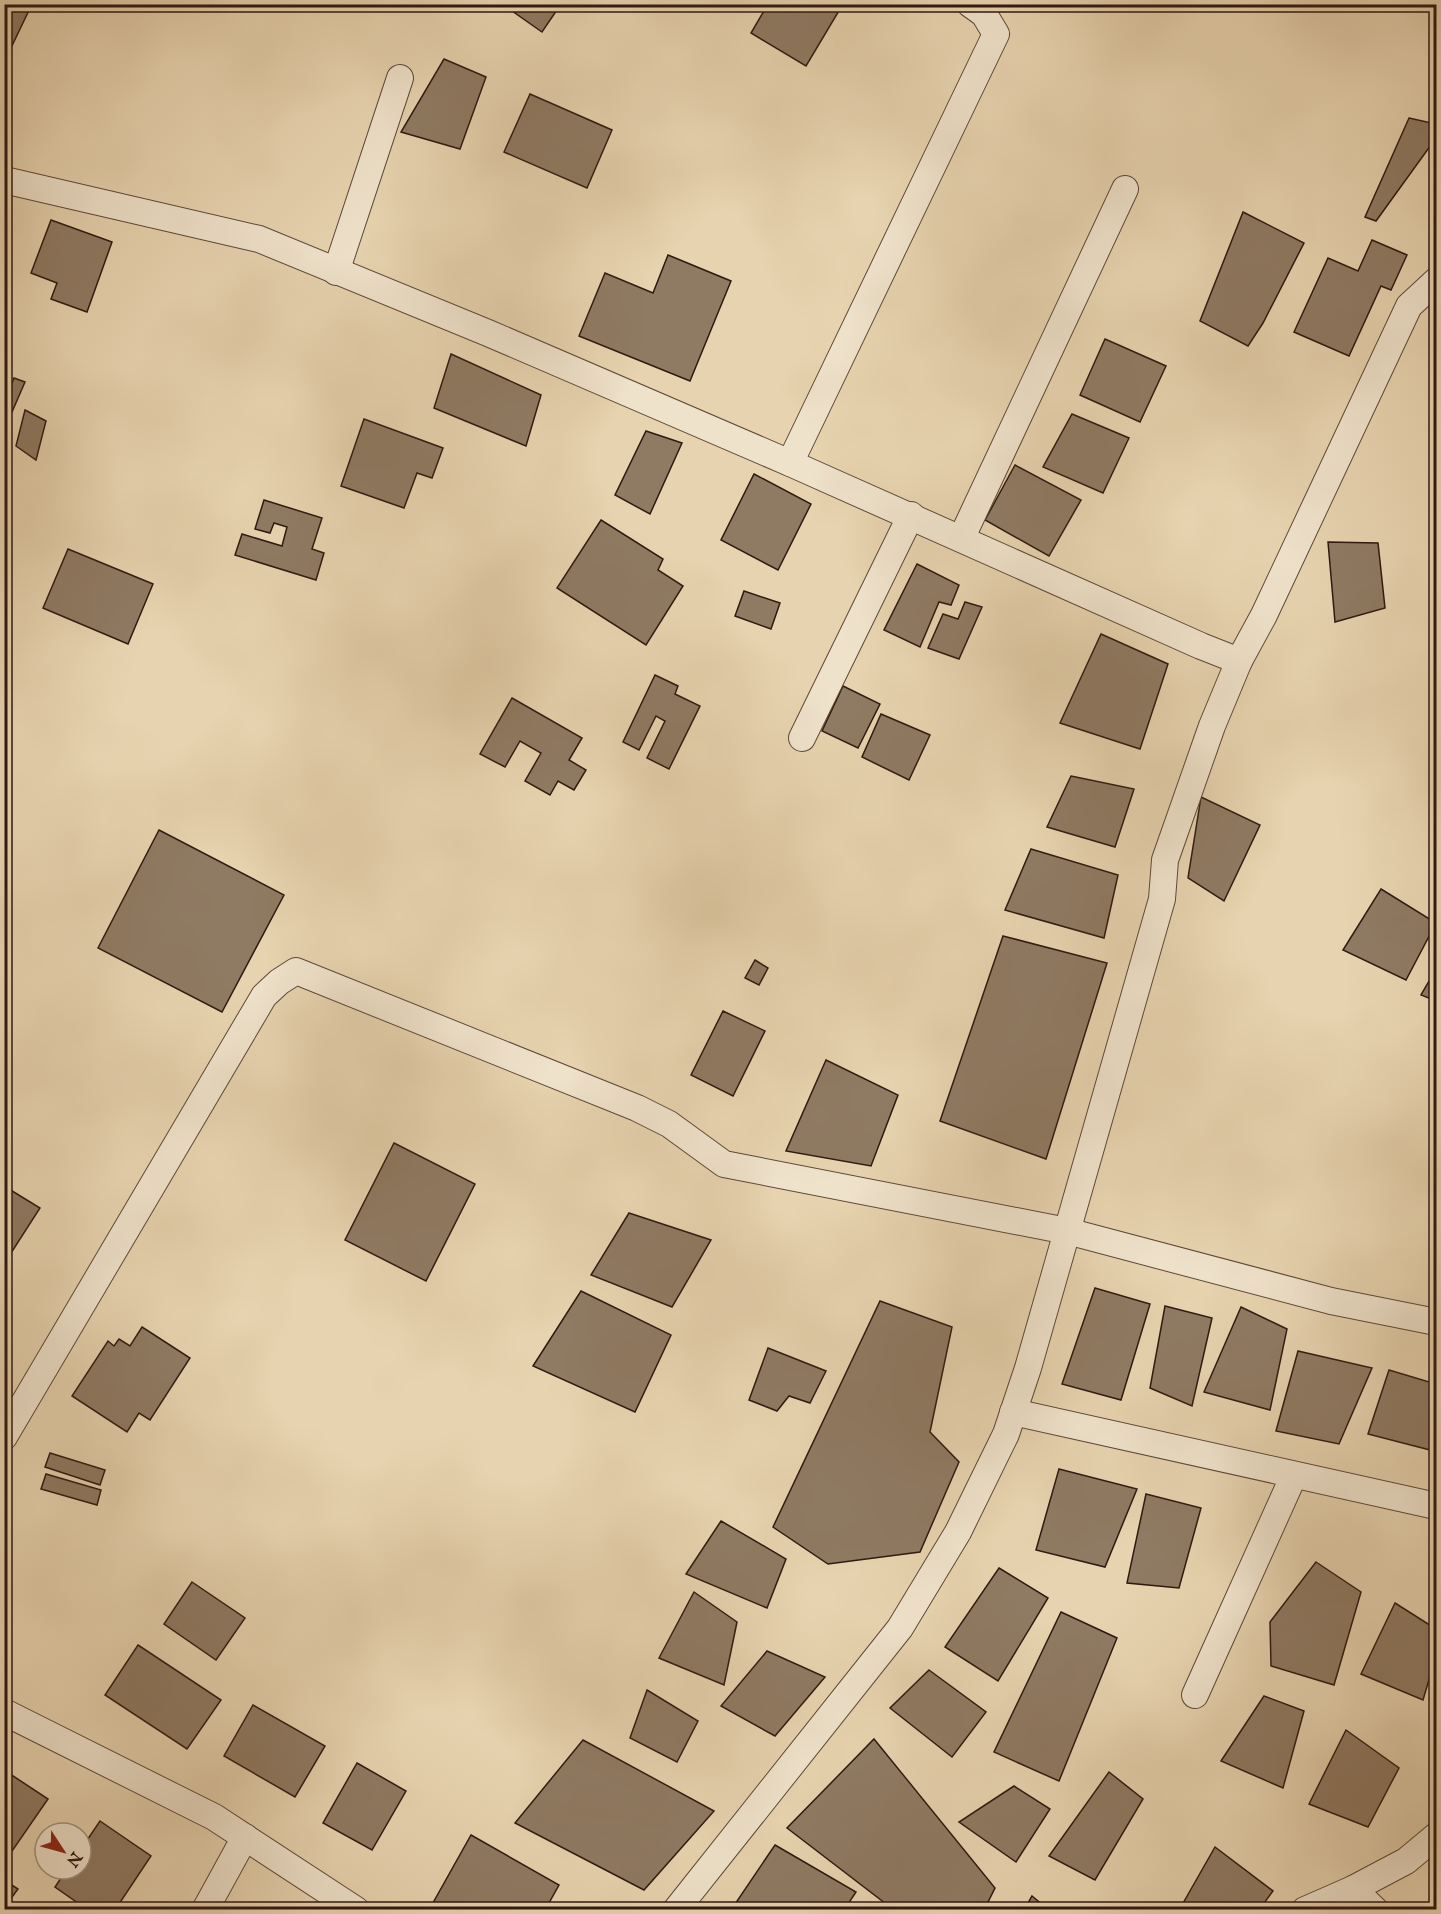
<svg xmlns="http://www.w3.org/2000/svg" width="1441" height="1914" font-family="'IM FELL English',serif">
  <style>
    .building { fill: #8f7a63; stroke: #301911; stroke-width: 1.5 }
    .lines { fill: none; stroke-linecap: round; stroke-linejoin: round }
    .minor-casing { stroke: #5e4838; stroke-width: 28 }
    .minor { stroke: #efe2cb; stroke-width: 26 }
  </style>
  <rect width="100%" height="100%" fill="#e7d3af"/>
  <filter id="stains"><feTurbulence type="fractalNoise" baseFrequency=".00333" numOctaves="4"/><feColorMatrix values="0 0 0 0 .2 0 0 0 0 .09 0 0 0 0 .02 0 0 0 .5 -.17"/></filter>
  <radialGradient id="worn" r=".72"><stop offset=".6" stop-color="#630" stop-opacity="0"/><stop offset="1" stop-color="#630" stop-opacity=".3"/></radialGradient>
  <g class="building">
    <polygon points="4,4 32,4 9,52 4,50"/>
    <polygon points="502,4 561,4 542,32"/>
    <polygon points="768,4 843,4 806,66 751,33"/>
    <polygon points="444,59 486,77 460,149 401,132"/>
    <polygon points="530,94 612,130 587,188 504,152"/>
    <polygon points="1409,118 1436,124 1436,138 1376,221 1365,217"/>
    <polygon points="1243,212 1304,243 1263,323 1248,346 1200,321"/>
    <polygon points="51,220 112,242 87,312 51,299 57,283 31,273"/>
    <polygon points="1372,240 1407,255 1391,290 1381,286 1349,356 1294,332 1328,258 1358,271"/>
    <polygon points="668,255 731,281 690,381 579,336 605,273 653,293"/>
    <polygon points="1105,339 1166,366 1140,422 1080,395"/>
    <polygon points="451,354 541,395 526,446 434,408"/>
    <polygon points="14,378 25,382 12,412 4,409 4,403"/>
    <polygon points="25,410 46,421 36,460 16,446"/>
    <polygon points="1072,414 1129,438 1103,493 1043,467"/>
    <polygon points="364,419 443,448 432,478 417,473 404,508 341,486"/>
    <polygon points="646,431 682,443 650,514 615,495"/>
    <polygon points="1015,465 1081,500 1049,556 985,520"/>
    <polygon points="754,474 811,504 778,570 721,540"/>
    <polygon points="264,500 322,518 312,549 324,553 316,580 235,555 242,534 282,546 287,527 274,523 270,533 255,529"/>
    <polygon points="601,520 663,559 658,570 683,586 646,645 557,588"/>
    <polygon points="1328,542 1378,543 1385,608 1335,622"/>
    <polygon points="68,549 153,584 128,644 43,608"/>
    <polygon points="917,564 959,585 951,605 939,602 920,647 884,630"/>
    <polygon points="744,591 780,603 771,629 735,616"/>
    <polygon points="965,602 982,607 959,659 928,648 943,614 958,619"/>
    <polygon points="1101,634 1168,664 1140,749 1060,723"/>
    <polygon points="655,675 678,686 675,694 700,706 669,769 647,758 665,721 656,716 639,750 623,742"/>
    <polygon points="843,686 880,704 858,748 822,731"/>
    <polygon points="512,698 582,738 569,760 586,770 574,790 558,781 550,795 525,781 541,753 520,741 505,767 480,754"/>
    <polygon points="881,714 930,735 909,780 862,757"/>
    <polygon points="1071,776 1134,789 1115,847 1047,827"/>
    <polygon points="1201,797 1260,825 1224,901 1188,878"/>
    <polygon points="159,830 284,895 222,1012 98,948"/>
    <polygon points="1031,849 1118,875 1104,938 1005,910"/>
    <polygon points="1381,889 1436,923 1406,980 1343,950"/>
    <polygon points="1003,936 1107,963 1046,1159 940,1121"/>
    <polygon points="755,960 768,968 759,985 745,978"/>
    <polygon points="1436,969 1436,1001 1421,995"/>
    <polygon points="723,1011 765,1031 733,1096 691,1075"/>
    <polygon points="826,1060 898,1095 871,1166 786,1151"/>
    <polygon points="394,1143 475,1184 426,1281 345,1240"/>
    <polygon points="4,1186 40,1208 4,1264"/>
    <polygon points="629,1213 711,1240 672,1307 591,1275"/>
    <polygon points="1095,1288 1150,1304 1121,1400 1062,1384"/>
    <polygon points="581,1291 671,1335 635,1412 533,1366"/>
    <polygon points="880,1301 952,1327 930,1432 959,1462 920,1552 828,1564 773,1527"/>
    <polygon points="1165,1306 1212,1318 1192,1406 1150,1388"/>
    <polygon points="1241,1307 1287,1329 1270,1410 1204,1392"/>
    <polygon points="142,1327 190,1358 150,1420 139,1413 127,1432 72,1396 108,1341 114,1346 119,1339 130,1346"/>
    <polygon points="768,1348 826,1371 810,1403 789,1396 777,1411 749,1400"/>
    <polygon points="1298,1351 1372,1368 1339,1444 1276,1431"/>
    <polygon points="1389,1370 1436,1384 1436,1443 1434,1451 1368,1434"/>
    <polygon points="50,1453 105,1470 100,1485 45,1467"/>
    <polygon points="1059,1469 1137,1489 1105,1567 1036,1550"/>
    <polygon points="46,1474 101,1490 97,1505 41,1489"/>
    <polygon points="1146,1494 1201,1508 1179,1588 1127,1583"/>
    <polygon points="721,1521 786,1559 767,1608 686,1574"/>
    <polygon points="1316,1562 1361,1592 1334,1685 1271,1666 1270,1622"/>
    <polygon points="999,1568 1048,1598 998,1681 945,1647"/>
    <polygon points="192,1582 245,1618 216,1660 164,1624"/>
    <polygon points="694,1592 737,1622 724,1685 659,1658"/>
    <polygon points="1395,1603 1436,1629 1436,1656 1423,1700 1361,1674"/>
    <polygon points="1061,1612 1117,1638 1059,1781 994,1752"/>
    <polygon points="138,1645 221,1700 187,1749 105,1695"/>
    <polygon points="767,1651 825,1677 775,1736 721,1706"/>
    <polygon points="929,1670 986,1712 952,1757 890,1708"/>
    <polygon points="647,1690 698,1721 677,1762 630,1738"/>
    <polygon points="1264,1696 1304,1711 1283,1788 1221,1761"/>
    <polygon points="253,1705 325,1746 295,1797 224,1756"/>
    <polygon points="1346,1730 1399,1768 1368,1827 1309,1804"/>
    <polygon points="874,1739 995,1888 984,1910 894,1910 787,1828"/>
    <polygon points="583,1740 714,1811 644,1890 515,1823"/>
    <polygon points="357,1763 406,1791 372,1850 323,1823"/>
    <polygon points="4,1770 48,1799 10,1854 4,1850"/>
    <polygon points="1109,1772 1143,1799 1095,1880 1049,1856"/>
    <polygon points="1014,1786 1050,1809 1016,1862 959,1822"/>
    <polygon points="100,1821 151,1856 115,1910 88,1910 55,1887 67,1869 81,1869 81,1849"/>
    <polygon points="471,1835 559,1885 545,1910 429,1910"/>
    <polygon points="775,1845 856,1892 844,1910 731,1910"/>
    <polygon points="1215,1847 1273,1891 1259,1910 1189,1910 1182,1905"/>
    <polygon points="4,1880 18,1889 4,1908"/>
    <polygon points="1032,1896 1049,1910 1024,1910"/>
  </g>
  <g class="lines">
    <defs>
      <g id="minor">
        <polyline points="4,180 259,239 488,333 790,463 1201,646 1239,661"/>
        <polyline points="336,272 400,78"/>
        <polyline points="790,463 996,34 984,14 970,4"/>
        <polyline points="962,537 1125,189"/>
        <polyline points="802,738 911,515"/>
        <polyline points="1013,1412 1436,1506"/>
        <polyline points="4,1437 264,996 279,982 296,971 637,1108 669,1124 724,1164 1067,1231 1331,1301 1436,1322"/>
        <polyline points="1195,1695 1294,1475"/>
        <polyline points="4,1712 214,1817 356,1910"/>
        <polyline points="1353,1889 1375,1910"/>
        <polyline points="205,1910 245,1837"/>
        <polyline points="676,1910 900,1628 958,1532 1006,1434 1028,1368 1162,899 1165,860 1212,726 1239,661 1264,615 1409,306 1436,281"/>
        <polyline points="1305,1910 1353,1889 1406,1861 1436,1836"/>
      </g>
    </defs>
    <use href="#minor" class="minor-casing"/>
    <use href="#minor" class="minor"/>
  </g>
  <rect width="1441" height="1914" fill="none" stroke="#e7d3af" stroke-width="24"/>
  <rect x="6" y="6" width="1429" height="1902" fill="none" stroke="#301911" stroke-width="3"/>
  <rect x="12" y="12" width="1417" height="1890" fill="none" stroke="#301911" stroke-width="1.5"/>
  <g transform="translate(63 1851) rotate(126)"><circle r="28" fill="#efe2cb" stroke="#a39281" stroke-width="1.5"/>
  <path d="M0-4.5L10 22L0 15L-10 22Z" fill="#8f2418"/>
  <text y="-9" font-size="16" font-weight="bold" text-anchor="middle" fill="#301911">N</text>
  </g>
  <rect width="100%" height="100%" filter="url(#stains)"/>
  <rect width="100%" height="100%" fill="url(#worn)"/>
</svg>
